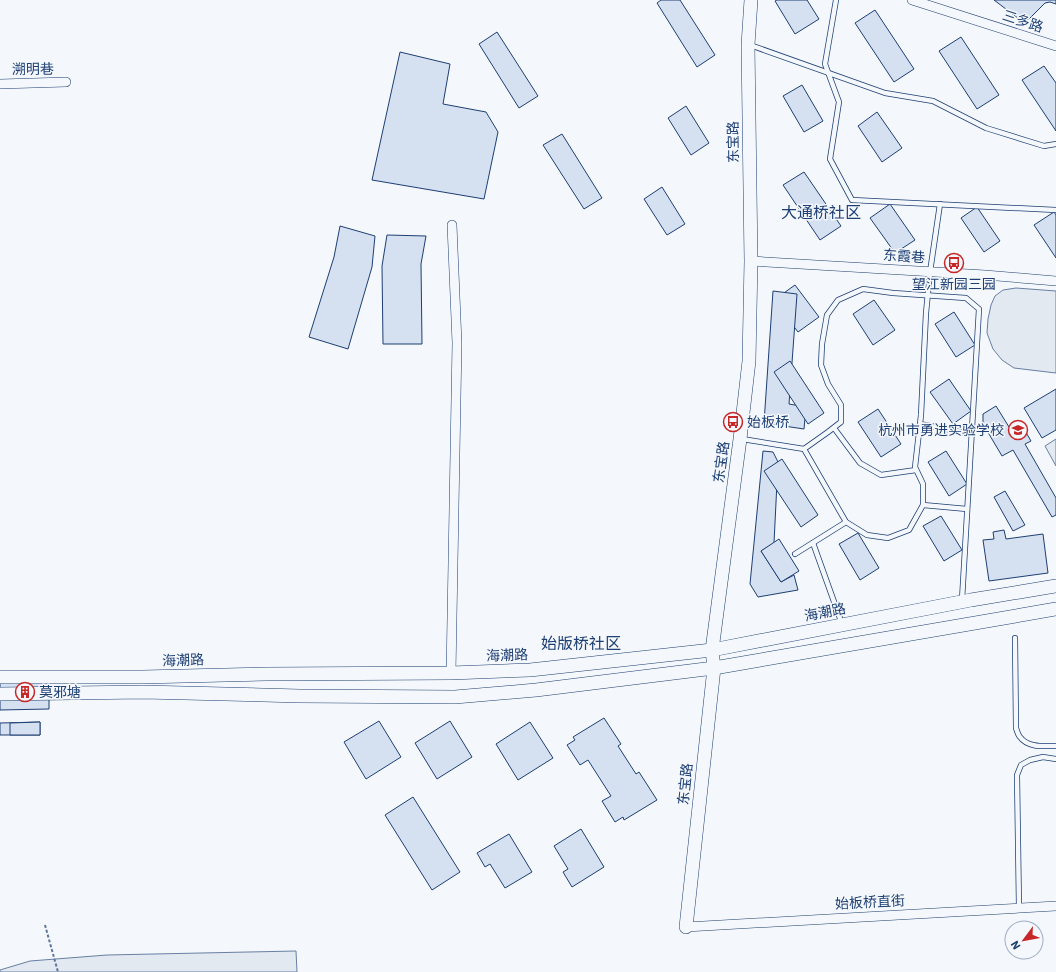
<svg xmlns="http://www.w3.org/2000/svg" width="1056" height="972" font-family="'IBM Plex Sans','Noto Sans SC',sans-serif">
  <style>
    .green { fill: #e3e9f0; stroke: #687fa3 }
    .building { fill: #d5e0f0; stroke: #1d3f73 }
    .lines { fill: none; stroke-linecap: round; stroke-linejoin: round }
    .lane-casing { stroke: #1d3f73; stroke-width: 6 }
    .street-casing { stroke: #1d3f73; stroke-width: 10 }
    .secondary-casing { stroke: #1d3f73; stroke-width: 14 }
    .path { stroke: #5e769c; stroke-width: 2; stroke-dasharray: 3 2; stroke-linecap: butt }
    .lane { stroke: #f4f7fb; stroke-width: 4.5 }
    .street { stroke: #f4f7fb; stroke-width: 9 }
    .secondary { stroke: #f4f7fb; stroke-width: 13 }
    .labels { text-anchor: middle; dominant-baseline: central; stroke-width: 3; stroke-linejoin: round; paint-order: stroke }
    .street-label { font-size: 14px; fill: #1d3f73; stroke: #f4f7fb }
    .poi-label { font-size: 14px; fill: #1d3f73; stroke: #f4f7fb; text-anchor: start }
    .quarter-label { font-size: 16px; fill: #1d3f73; stroke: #f4f7fb }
  </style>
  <rect width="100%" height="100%" fill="#f4f7fb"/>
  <g class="green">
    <polygon points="1016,288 1056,291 1056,373 1014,368 1002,360 993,349 987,333 988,319 991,305 995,296 1003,290"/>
    <polygon points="1056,439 1056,466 1045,446"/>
    <polygon points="296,951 297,972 0,972 0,970 30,961 107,955"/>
  </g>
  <g class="building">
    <polygon points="661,0 680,0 715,55 697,67 657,3"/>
    <polygon points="777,0 807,0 819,19 795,34 775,1"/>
    <polygon points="994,0 1056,0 1056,4 1050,2 1045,3 1030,18 1023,22"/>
    <polygon points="875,10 914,69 894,82 855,23"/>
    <polygon points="497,32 538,96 519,108 479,44"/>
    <polygon points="961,37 999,95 977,109 939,51"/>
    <polygon points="400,52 450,64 443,104 486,112 498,132 484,199 372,180"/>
    <polygon points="1044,66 1056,83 1056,131 1022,80"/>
    <polygon points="802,85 823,121 804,132 783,96"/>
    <polygon points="686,106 709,143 691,155 668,118"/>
    <polygon points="877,112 902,148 882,162 858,126"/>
    <polygon points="562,134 602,198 584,209 543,145"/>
    <polygon points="804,172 841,226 820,240 783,185"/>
    <polygon points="662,187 685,224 667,235 644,199"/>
    <polygon points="890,204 915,240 895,253 870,218"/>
    <polygon points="977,207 1000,241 984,252 961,218"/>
    <polygon points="1054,212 1056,215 1056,258 1034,225"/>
    <polygon points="340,226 375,236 372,267 348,349 309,337 334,257"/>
    <polygon points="387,235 426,236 421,264 422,344 383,344 382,266"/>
    <polygon points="795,285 819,317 798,332 774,300"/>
    <polygon points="773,291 797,294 789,404 806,407 804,429 764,423"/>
    <polygon points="874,300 895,330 873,345 853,314"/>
    <polygon points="954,312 975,345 956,357 935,324"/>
    <polygon points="790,361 824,413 808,424 774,372"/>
    <polygon points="949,379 971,411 953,424 930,392"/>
    <polygon points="1056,389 1056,430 1042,438 1024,408"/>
    <polygon points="996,406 1014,435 1024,429 1031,441 1025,444 1056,498 1056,515 1052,517 1013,450 1002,456 983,424 983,414"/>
    <polygon points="878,409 901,444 881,457 858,422"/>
    <polygon points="763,451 773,452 778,462 774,543 761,551 781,582 794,575 798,590 758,597 750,584"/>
    <polygon points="946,451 967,484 949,496 928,462"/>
    <polygon points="782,459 818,515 801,527 764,471"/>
    <polygon points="1005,491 1025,525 1013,531 994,497"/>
    <polygon points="941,516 962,550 944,561 923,526"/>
    <polygon points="1004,530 1006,539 1043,534 1048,573 989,581 983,540 994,539 993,532"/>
    <polygon points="858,533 879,568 860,580 839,544"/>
    <polygon points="779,539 799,571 781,582 761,551"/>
    <polygon points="49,673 49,709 0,710 0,674"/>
    <polygon points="604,718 621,744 618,746 636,774 639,772 657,800 624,820 623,817 615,822 602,801 611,796 588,760 580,765 567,745 575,740 573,737"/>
    <polygon points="379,721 401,757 366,779 344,742"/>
    <polygon points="450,721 472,757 437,779 415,743"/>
    <polygon points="40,722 40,735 0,735 0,723"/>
    <polygon points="40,722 40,735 10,735 10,723"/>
    <polygon points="530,722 553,758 518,780 496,744"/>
    <polygon points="413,797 460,872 432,890 385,815"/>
    <polygon points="581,829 604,867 572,887 563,872 568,869 554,846"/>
    <polygon points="509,834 532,872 505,888 490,864 485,867 477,853"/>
  </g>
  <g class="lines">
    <defs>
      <g id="lane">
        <polyline points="836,0 825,64 839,102 830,159 852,200 1056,210"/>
        <polyline points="750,45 885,93 933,101 986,128 1044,146 1056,144"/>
        <polyline points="920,424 972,434"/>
        <polyline points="834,428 860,463 881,475 916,470"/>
        <polyline points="742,439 804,449 846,522 867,535 888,538 909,530 923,505 923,484 915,467 921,415 926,313 930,272 940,204"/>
        <polyline points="804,449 828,432 841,422 841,405 828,384 821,365 822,344 827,315 838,300 863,289 893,293 966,298 979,309 962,600"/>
        <polyline points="923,505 967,509"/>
        <polyline points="813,543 842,624"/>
        <polyline points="795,554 846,522"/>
        <path d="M1015,638L1016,728C1017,731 1018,735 1020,737C1028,748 1044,746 1056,746"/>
        <polyline points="1019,908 1017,775 1021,765 1030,760 1043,757 1056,759"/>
      </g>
      <g id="street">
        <polyline points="912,0 1056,46"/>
        <polyline points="0,84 66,82"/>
        <polyline points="751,261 985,275 1056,281"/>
        <polyline points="451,673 457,343 452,225"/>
        <polyline points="686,927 1056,906"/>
      </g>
      <g id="secondary">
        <polyline points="0,677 143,677 266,674 451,673 530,670 712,650 971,600 1056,586"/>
        <polyline points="0,694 144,692 300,696 455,697 536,690 714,668 1056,609"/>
        <polyline points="686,927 714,668 712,650 740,439 749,361 751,261 748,45 751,0"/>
      </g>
    </defs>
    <use href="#lane" class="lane-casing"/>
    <use href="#street" class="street-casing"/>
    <use href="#secondary" class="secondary-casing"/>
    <polyline class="path" points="45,925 58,972"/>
    <use href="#lane" class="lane"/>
    <use href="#street" class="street"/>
    <use href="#secondary" class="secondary"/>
  </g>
  <defs>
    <symbol id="bus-ring" viewBox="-11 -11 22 22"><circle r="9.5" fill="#f4f7fb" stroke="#c62828" stroke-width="1.5"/><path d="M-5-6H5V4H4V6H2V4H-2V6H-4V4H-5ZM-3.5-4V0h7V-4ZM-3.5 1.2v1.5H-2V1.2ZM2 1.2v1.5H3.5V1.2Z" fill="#c62828"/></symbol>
    <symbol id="school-ring" viewBox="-11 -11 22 22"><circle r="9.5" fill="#f4f7fb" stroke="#c62828" stroke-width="1.5"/><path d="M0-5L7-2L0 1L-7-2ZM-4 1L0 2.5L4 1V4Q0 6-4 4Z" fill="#c62828"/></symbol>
    <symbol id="building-ring" viewBox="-11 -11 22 22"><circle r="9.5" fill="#f4f7fb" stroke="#c62828" stroke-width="1.5"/><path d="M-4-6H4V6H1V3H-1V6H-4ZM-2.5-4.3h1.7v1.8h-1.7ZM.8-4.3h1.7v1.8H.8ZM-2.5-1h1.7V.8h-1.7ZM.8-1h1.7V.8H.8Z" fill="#c62828"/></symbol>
  </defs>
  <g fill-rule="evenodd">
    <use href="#bus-ring" x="943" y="252" width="22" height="22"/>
    <use href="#bus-ring" x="722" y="411" width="22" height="22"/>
    <use href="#school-ring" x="1007" y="419" width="22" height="22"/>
    <use href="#building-ring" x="14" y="681" width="22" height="22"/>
  </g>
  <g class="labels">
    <g class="street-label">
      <text transform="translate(1023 21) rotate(18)">三多路</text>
      <text transform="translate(33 69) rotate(-1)">溯明巷</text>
      <text transform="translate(733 142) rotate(-91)">东宝路</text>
      <text transform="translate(904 256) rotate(4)">东霞巷</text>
      <text transform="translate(721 462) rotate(-82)">东宝路</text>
      <text transform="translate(825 612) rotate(-11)">海潮路</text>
      <text transform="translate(507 655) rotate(-2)">海潮路</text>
      <text transform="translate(183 660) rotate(-2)">海潮路</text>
      <text transform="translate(685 784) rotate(-84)">东宝路</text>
      <text transform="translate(870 902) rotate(-3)">始板桥直街</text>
    </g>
    <g class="poi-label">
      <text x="954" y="284" text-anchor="middle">望江新园三园</text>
      <text x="747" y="422">始板桥</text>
      <text x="1004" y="430" text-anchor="end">杭州市勇进实验学校</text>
      <text x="39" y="692">莫邪塘</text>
    </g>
    <g class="quarter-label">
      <text x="821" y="212">大通桥社区</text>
      <text x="581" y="643">始版桥社区</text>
    </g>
  </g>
  <g transform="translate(1024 940) rotate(238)"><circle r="19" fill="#f4f7fb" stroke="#9eadc5"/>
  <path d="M0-3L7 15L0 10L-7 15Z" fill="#c62828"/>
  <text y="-6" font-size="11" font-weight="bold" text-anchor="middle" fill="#1d3f73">N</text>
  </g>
</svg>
